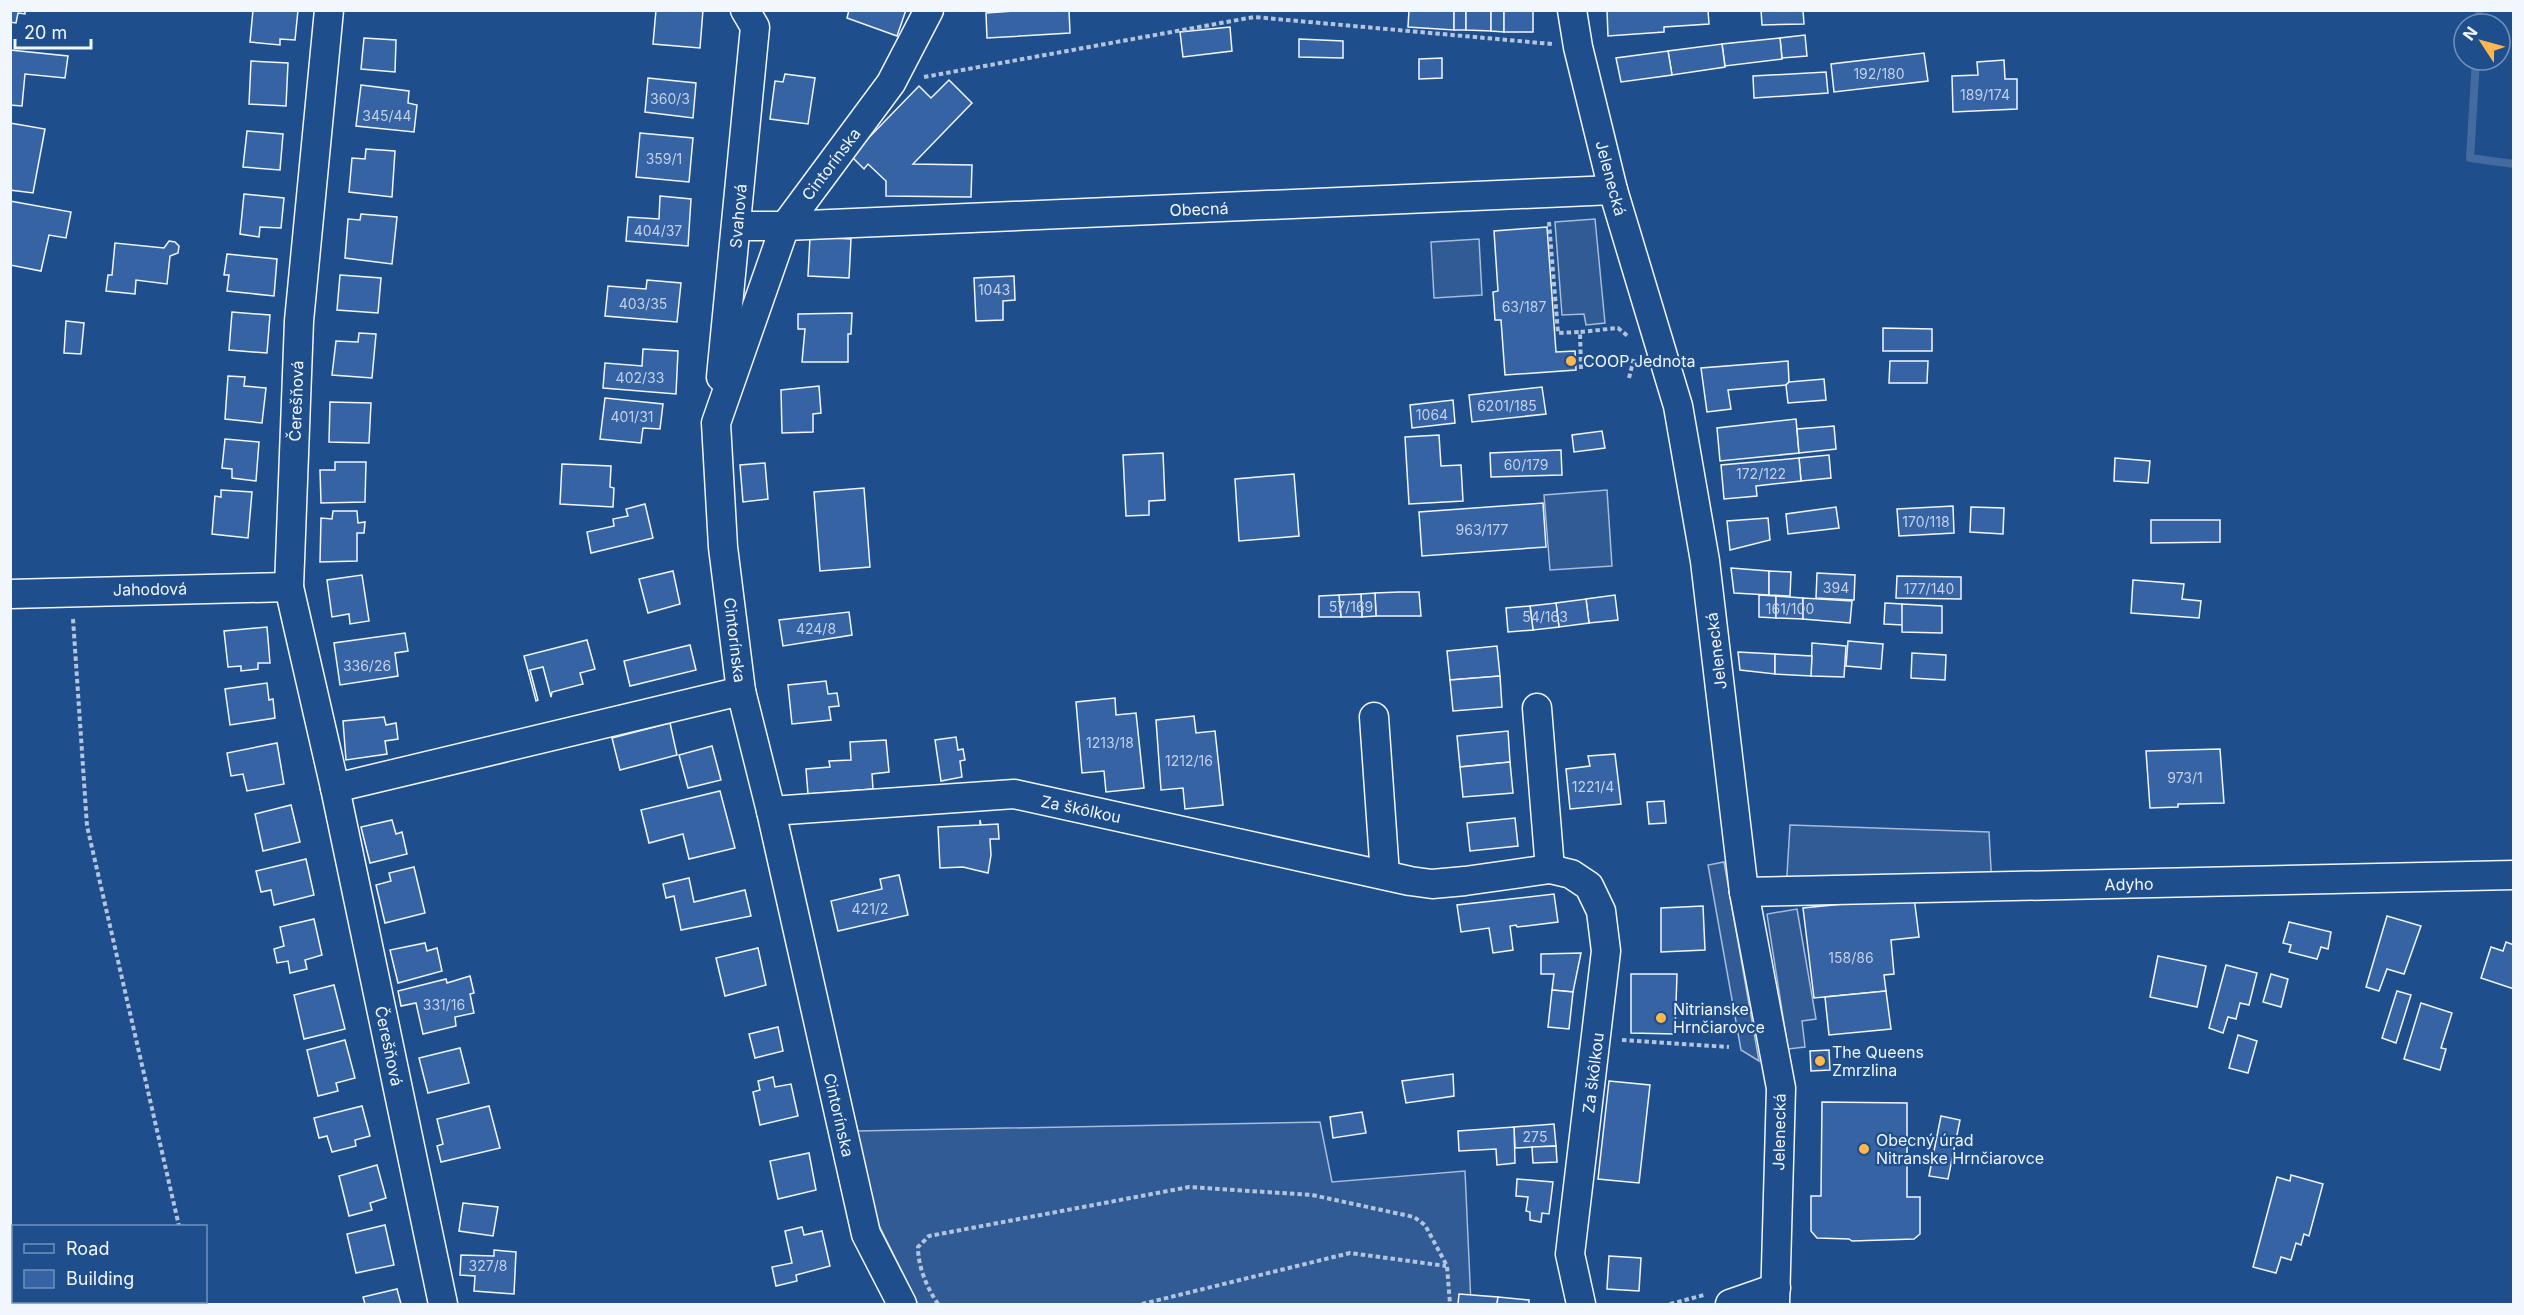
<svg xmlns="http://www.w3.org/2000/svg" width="2524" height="1315" font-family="Inter,sans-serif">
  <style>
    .built { fill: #305b95; stroke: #a8bbd7; stroke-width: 1.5 }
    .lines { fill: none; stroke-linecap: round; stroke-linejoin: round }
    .stream { stroke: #446ba0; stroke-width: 8 }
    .building { fill: #3563a3; stroke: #f2f6ff; stroke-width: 1.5 }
    .minor-casing { stroke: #f2f6ff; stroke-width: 31 }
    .path { stroke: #b3c4dc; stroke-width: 4; stroke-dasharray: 4.5 3; stroke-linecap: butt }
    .minor { stroke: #1f4e8c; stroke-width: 28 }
    .poi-dot { fill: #ffb74d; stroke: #1f4e8c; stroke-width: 2 }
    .labels { text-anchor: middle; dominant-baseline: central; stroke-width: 4.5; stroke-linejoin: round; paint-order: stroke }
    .number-label { font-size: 14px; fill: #c3d1e8 }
    .street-label { font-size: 16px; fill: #f2f6ff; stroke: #1f4e8c }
    .poi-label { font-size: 16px; fill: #f2f6ff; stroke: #1f4e8c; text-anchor: start }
  </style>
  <rect width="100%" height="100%" fill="#1f4e8c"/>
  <g class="built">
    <polygon points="1595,219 1605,323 1586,325 1584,314 1562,315 1555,222"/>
    <polygon points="1479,239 1482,295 1434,298 1431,242"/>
    <polygon points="1607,490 1612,566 1550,570 1544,495"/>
    <polygon points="1790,825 1989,832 1992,887 1786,891"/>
    <polygon points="1724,862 1759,1061 1741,1050 1708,865"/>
    <polygon points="1797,909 1816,1019 1802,1021 1805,1047 1788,1049 1767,914"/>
    <polygon points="1320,1122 1332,1182 1465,1171 1471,1304 918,1304 875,1217 857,1131"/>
  </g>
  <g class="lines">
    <g class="stream">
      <polyline points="2478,24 2479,10"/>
      <polyline points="2476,60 2470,158 2514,164"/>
    </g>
  </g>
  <g class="building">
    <polygon points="10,10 25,10 25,14 18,13 16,23 10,22"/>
    <polygon points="253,10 298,10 295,40 280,39 280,45 250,42"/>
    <polygon points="656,10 703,10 700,48 653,44"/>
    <polygon points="849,10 906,10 897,36 847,18"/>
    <polygon points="1030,10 1069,10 1070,33 987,38 986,13"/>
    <polygon points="1409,10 1454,10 1454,30 1408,27"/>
    <rect x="1454" y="10" width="12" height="20"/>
    <polygon points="1466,10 1491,10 1491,31 1466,30"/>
    <polygon points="1491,10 1504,10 1504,32 1491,31"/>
    <rect x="1504" y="10" width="29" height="22"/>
    <polygon points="1607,10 1708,10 1709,24 1664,27 1664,32 1608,36"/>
    <polygon points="1761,10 1803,10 1804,24 1762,25"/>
    <polygon points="1230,27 1232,51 1183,57 1180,32"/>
    <polygon points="1805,35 1807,56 1782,58 1780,38"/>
    <polygon points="364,38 396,40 395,72 361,69"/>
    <polygon points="1780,38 1782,59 1725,66 1722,44"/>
    <polygon points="1299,39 1343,41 1343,58 1299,57"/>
    <polygon points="1722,44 1725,67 1672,75 1668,51"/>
    <polygon points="10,50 68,56 65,78 25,74 22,106 10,105"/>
    <polygon points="1668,51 1672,75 1621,82 1616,58"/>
    <polygon points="1924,53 1928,81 1834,92 1831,64"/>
    <polygon points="1442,58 1442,78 1419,79 1419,59"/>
    <polygon points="2004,60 2005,79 2017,79 2017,109 1953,112 1952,76 1978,75 1977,62"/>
    <polygon points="251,61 288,63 286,106 249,104"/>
    <polygon points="1826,72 1828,93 1754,98 1753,76"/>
    <polygon points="785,74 815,78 808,124 770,119 775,81 783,82"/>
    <polygon points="648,78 696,83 693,118 645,112"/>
    <polygon points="949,80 972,103 913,164 972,165 971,197 886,196 886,181 868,164 864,169 851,156 919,86 931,98"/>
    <polygon points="361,85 409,91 408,103 417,105 414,132 356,126"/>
    <polygon points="10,123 45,129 33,193 10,190"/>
    <polygon points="247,131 283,134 280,170 243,167"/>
    <polygon points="640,133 693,138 689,182 636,177"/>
    <polygon points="366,149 395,151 392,197 349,192 352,158 365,159"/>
    <polygon points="244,194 284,198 281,228 260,227 259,237 240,234"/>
    <polygon points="660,196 691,199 688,246 626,241 628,217 659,219"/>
    <polygon points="10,201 71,212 66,238 49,235 41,271 10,265"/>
    <polygon points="361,214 397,217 392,264 345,258 348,219 360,220"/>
    <polygon points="1547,227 1556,352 1575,351 1576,370 1505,375 1501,320 1495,320 1493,292 1498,291 1494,231"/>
    <polygon points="810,237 851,239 849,278 808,276"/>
    <polygon points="169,241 175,242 179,246 178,253 170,256 167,284 136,280 135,294 106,291 108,275 112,275 115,243 164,248"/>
    <polygon points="227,254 277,259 274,296 227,291 229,275 224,275"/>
    <polygon points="340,275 381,278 378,313 337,310"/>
    <polygon points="1014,276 1015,300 1003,301 1003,320 976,321 974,278"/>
    <polygon points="647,280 681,283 677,322 605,316 608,286 646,289"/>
    <polygon points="232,312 270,315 267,353 229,350"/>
    <polygon points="852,313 851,334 848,334 848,362 802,362 805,329 798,329 798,314"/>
    <polygon points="66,321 84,323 81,354 64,353"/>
    <polygon points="1883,328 1932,329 1932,351 1883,351"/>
    <polygon points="359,333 376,334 372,378 332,375 336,341 358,342"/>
    <polygon points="643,349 678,351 676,394 603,388 605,363 642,366"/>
    <polygon points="1788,361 1789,382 1786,385 1728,390 1731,409 1707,412 1701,368"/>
    <polygon points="1890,361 1928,361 1927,383 1889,383"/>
    <polygon points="228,376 245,377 244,386 266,388 262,423 225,419"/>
    <polygon points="1824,379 1826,400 1788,403 1786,385 1789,382"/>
    <polygon points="819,386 821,413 813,414 813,432 782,433 781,390"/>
    <polygon points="1542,387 1546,414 1472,422 1469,395"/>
    <polygon points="605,398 663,404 660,429 643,428 641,443 600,439"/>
    <polygon points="1453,400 1455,423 1412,428 1410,405"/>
    <polygon points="330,402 371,403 369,443 329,442"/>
    <polygon points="1796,419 1799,453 1720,461 1717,428"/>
    <polygon points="1834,426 1836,449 1799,453 1797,429"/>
    <polygon points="1602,431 1605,448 1574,452 1572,435"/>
    <polygon points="1439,435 1441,466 1461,465 1463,501 1409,504 1405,437"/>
    <polygon points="225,439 259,442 256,481 232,478 232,469 222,468"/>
    <polygon points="1561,450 1562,475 1491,477 1490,453"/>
    <polygon points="1163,453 1165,500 1149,501 1149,515 1126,516 1123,455"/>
    <polygon points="1829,455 1831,478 1801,481 1799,458"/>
    <polygon points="1799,458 1801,481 1756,486 1757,496 1724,499 1721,465"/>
    <polygon points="2115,458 2150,461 2148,483 2114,481"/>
    <polygon points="335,462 366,462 365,502 321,503 320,470 335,470"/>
    <polygon points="765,463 768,499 743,502 740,465"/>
    <polygon points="562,464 611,466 610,487 614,488 613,507 560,504"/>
    <polygon points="1294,474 1299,536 1239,541 1235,479"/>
    <polygon points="864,488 870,567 820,571 814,492"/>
    <polygon points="221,490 252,492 248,538 212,534 215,496 221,497"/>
    <polygon points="1543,503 1546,547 1422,556 1419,512"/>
    <polygon points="645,504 653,538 591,553 587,532 614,526 613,519 628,516 626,509"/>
    <polygon points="1953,506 1954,533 1899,536 1897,509"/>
    <polygon points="1836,507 1839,528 1788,534 1786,514"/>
    <polygon points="1971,507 2004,508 2003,534 1970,532"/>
    <polygon points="333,511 357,511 358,523 365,522 364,533 357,533 357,561 320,562 321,518 332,519"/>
    <polygon points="1768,518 1770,540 1730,550 1727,521"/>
    <polygon points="2151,520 2220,520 2220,542 2151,543"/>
    <polygon points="1731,568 1769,571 1769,595 1734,593"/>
    <polygon points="673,571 680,604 648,613 639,579"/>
    <polygon points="1769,571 1791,572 1790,596 1769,595"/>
    <polygon points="1817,573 1855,575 1854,600 1816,598"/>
    <polygon points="362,575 369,621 350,624 349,614 332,617 327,580"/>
    <polygon points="1897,576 1961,577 1961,599 1896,598"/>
    <polygon points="2133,580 2184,584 2182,599 2201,601 2199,618 2131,613"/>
    <polygon points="1399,592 1419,592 1421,616 1376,616 1375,593"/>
    <polygon points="1375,593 1376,616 1362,617 1361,594"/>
    <polygon points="1361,594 1362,617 1341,617 1339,595"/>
    <polygon points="1339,595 1341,617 1319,617 1319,596"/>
    <polygon points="1615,595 1618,620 1589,623 1586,599"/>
    <polygon points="1759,595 1776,596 1776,618 1759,617"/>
    <polygon points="1776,596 1803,598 1803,619 1776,618"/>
    <polygon points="1803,598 1852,601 1850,623 1803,619"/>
    <polygon points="1586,599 1589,623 1559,627 1556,603"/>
    <polygon points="1556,603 1559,627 1533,630 1530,606"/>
    <polygon points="1885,603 1902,604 1903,625 1884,624"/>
    <polygon points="1902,604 1942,606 1942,633 1902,632"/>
    <polygon points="1530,606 1533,630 1508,632 1506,608"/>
    <polygon points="849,612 852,635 783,646 779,620"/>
    <polygon points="267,627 270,663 258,663 258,669 241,671 241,666 228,667 224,631"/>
    <polygon points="405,633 408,651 395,653 398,676 340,685 334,643"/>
    <polygon points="587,640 595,669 580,673 583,684 552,692 551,697 543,667 530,670 538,700 536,701 524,656"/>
    <polygon points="1848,641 1883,644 1881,669 1846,666"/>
    <polygon points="1812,643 1846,646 1844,677 1811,676"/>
    <polygon points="690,645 696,670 630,686 624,661"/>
    <polygon points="1497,646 1500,676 1450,680 1447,651"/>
    <polygon points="1738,652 1775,654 1775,674 1740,670"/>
    <polygon points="1912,653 1946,655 1945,680 1911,678"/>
    <polygon points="1775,654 1812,656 1811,676 1775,674"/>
    <polygon points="1500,676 1502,707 1453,711 1450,680"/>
    <polygon points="826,681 828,694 837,693 839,706 829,707 831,720 792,724 788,685"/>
    <polygon points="267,683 269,700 273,699 275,718 230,725 225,689"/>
    <polygon points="1115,698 1116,715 1136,713 1144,788 1106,792 1104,771 1082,773 1076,702"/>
    <polygon points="1194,716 1196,733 1215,731 1223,805 1185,809 1183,788 1161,790 1156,720"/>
    <polygon points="384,717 386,725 396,723 398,739 385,741 387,754 346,760 343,721"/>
    <polygon points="670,723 677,755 620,770 612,738"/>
    <polygon points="1508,731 1510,762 1460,767 1457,736"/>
    <polygon points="956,737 958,750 963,749 965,760 960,761 962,777 941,781 935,740"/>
    <polygon points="886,740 889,772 872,774 873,789 808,794 806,769 830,767 829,761 851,760 850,742"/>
    <polygon points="277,743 284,784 247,791 243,774 231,776 227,753"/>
    <polygon points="712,746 721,780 688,788 679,755"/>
    <polygon points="2220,749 2224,803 2178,804 2178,807 2150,808 2146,751"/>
    <polygon points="1615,754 1621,804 1570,809 1566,769 1590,766 1588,756"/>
    <polygon points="1510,762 1513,793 1463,797 1460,767"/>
    <polygon points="720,791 735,848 689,859 683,834 649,843 641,810"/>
    <polygon points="1664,801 1666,823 1649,824 1647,802"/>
    <polygon points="291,805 300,842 263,851 255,814"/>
    <polygon points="1515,818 1518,846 1470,851 1467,823"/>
    <polygon points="392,820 396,834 402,832 407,854 370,863 361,827"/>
    <polygon points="980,820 981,825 998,824 999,839 990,839 991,855 988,873 963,867 940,868 938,827 980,825"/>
    <polygon points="306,859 314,895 274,905 271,890 261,892 256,871"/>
    <polygon points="414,867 425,913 385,923 376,885 391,881 389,873"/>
    <polygon points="899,875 908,915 838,931 831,901 882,889 880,879"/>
    <polygon points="689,878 694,902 745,890 751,916 681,930 674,896 666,898 663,884"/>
    <polygon points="1554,894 1558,922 1517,927 1516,925 1510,926 1513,950 1493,953 1489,928 1461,932 1457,905"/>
    <polygon points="1914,897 1919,937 1891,940 1894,974 1884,975 1886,991 1814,998 1803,908"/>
    <polygon points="1703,906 1705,950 1661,952 1661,908"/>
    <polygon points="2387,916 2421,926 2404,974 2387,969 2379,991 2366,987"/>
    <polygon points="314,919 322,955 305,960 307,969 290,973 288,961 277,963 274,949 284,946 280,927"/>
    <polygon points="2289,922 2331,932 2328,949 2321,947 2317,959 2289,952 2291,945 2283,943"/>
    <polygon points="2506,942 2514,945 2514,989 2481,978 2491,947 2503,951"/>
    <polygon points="425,943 427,951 437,948 442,971 398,983 390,950"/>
    <polygon points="758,948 766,985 725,996 716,958"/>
    <polygon points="1581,953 1573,992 1552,990 1554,974 1541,974 1541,954"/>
    <polygon points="2158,956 2206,966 2197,1007 2150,997"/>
    <polygon points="2226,965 2257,973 2249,1005 2240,1003 2236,1019 2228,1017 2223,1033 2209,1028"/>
    <polygon points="1631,974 1677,974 1675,1034 1631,1033"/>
    <polygon points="2271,974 2288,979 2281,1007 2263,1002"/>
    <polygon points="470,976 474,993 470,994 474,1013 455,1017 456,1026 423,1034 416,1003 401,1006 398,991 446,979 447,983"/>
    <polygon points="334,985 345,1029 304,1039 294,995"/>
    <polygon points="1552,990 1573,992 1569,1029 1548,1027"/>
    <polygon points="1886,991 1891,1029 1829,1035 1825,997"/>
    <polygon points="2397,991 2411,995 2396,1043 2382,1038"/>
    <polygon points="2421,1003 2452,1013 2441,1048 2446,1049 2440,1070 2404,1059"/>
    <polygon points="778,1027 783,1051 755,1058 749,1034"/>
    <polygon points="2238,1035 2257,1041 2248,1073 2229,1068"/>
    <polygon points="345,1040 355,1078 336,1083 338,1091 318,1096 307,1050"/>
    <polygon points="460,1048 469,1083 428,1093 419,1058"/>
    <polygon points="1829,1050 1830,1070 1811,1071 1810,1051"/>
    <polygon points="1453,1074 1454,1096 1406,1103 1402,1081"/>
    <polygon points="773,1077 775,1087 791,1084 798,1116 760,1125 753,1092 760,1090 758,1081"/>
    <polygon points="1609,1081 1650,1085 1639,1183 1598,1179"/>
    <polygon points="1822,1102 1907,1103 1907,1197 1920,1197 1920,1234 1914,1239 1852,1241 1849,1239 1817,1238 1811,1231 1811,1196 1821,1196"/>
    <polygon points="362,1106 370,1136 355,1140 356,1146 332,1152 327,1136 319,1138 314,1118"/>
    <polygon points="489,1106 500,1148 441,1162 437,1146 443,1144 437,1119"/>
    <polygon points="1362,1112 1366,1133 1333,1138 1330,1117"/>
    <polygon points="1941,1116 1960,1120 1948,1179 1929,1176"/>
    <polygon points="1554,1124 1556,1146 1515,1148 1514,1127"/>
    <polygon points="1514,1127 1515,1163 1497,1165 1496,1149 1459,1151 1458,1131"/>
    <polygon points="1556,1146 1557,1162 1533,1163 1532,1147"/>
    <polygon points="809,1153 816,1190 778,1199 770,1161"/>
    <polygon points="377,1165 386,1198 370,1203 372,1210 349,1216 339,1176"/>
    <polygon points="2291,1175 2323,1184 2309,1236 2304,1234 2301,1245 2296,1243 2291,1260 2281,1257 2276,1273 2253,1267 2277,1177 2290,1181"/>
    <polygon points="1517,1179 1553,1182 1549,1214 1542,1213 1541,1222 1530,1220 1530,1212 1526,1211 1528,1197 1516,1196"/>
    <polygon points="463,1203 498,1207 493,1236 459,1231"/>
    <polygon points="385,1225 394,1265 356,1273 347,1234"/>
    <polygon points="802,1227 804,1235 822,1231 830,1266 796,1275 797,1281 776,1286 772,1267 792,1263 785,1231"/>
    <polygon points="494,1250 516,1252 514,1294 474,1291 475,1276 460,1275 461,1255 494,1256"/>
    <polygon points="1609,1256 1641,1258 1639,1291 1607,1289"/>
    <polygon points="397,1289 401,1304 365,1304 363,1297"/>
    <polygon points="1459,1294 1498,1297 1497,1304 1458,1304"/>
    <polygon points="1498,1297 1529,1300 1529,1304 1497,1304"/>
  </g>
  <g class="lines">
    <defs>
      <g id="minor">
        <polyline points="329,10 299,321 289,587 335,788 443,1304"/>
        <polyline points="1572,10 1578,47 1613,190 1678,406 1705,561 1744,892 1781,1088 1775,1304"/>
        <polyline points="737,226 785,226 1613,190"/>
        <polyline points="721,377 755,27 745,10"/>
        <polyline points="10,594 289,587"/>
        <polyline points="1537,708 1550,869"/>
        <polyline points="1374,717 1385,875"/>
        <polyline points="335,788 741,691"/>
        <polyline points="771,811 1014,794 1410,881 1432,884 1465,881 1550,869 1571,874 1589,886 1601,911 1606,951 1570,1254 1581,1304"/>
        <polyline points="1744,892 2514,875"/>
        <polyline points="902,1304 866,1234 771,811 741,691 723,547 716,423 785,226 891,83 929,10"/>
        <polyline points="1730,1304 1776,1288"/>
      </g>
    </defs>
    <use href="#minor" class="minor-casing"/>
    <g class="path">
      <polyline points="924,77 1254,17 1552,44"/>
      <polyline points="1549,222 1558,333 1580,332"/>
      <polyline points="1581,369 1580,332 1618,328 1629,337"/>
      <polyline points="1629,378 1634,358"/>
      <polyline points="73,619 87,826 179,1226"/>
      <polyline points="1622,1040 1729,1047"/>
      <polyline points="196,1302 196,1304"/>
      <path d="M938,1304C927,1288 918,1267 918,1247L929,1236L1189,1187L1312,1195L1414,1217L1425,1225L1447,1266L1450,1304"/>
      <polyline points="1142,1304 1350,1253 1446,1266"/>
      <polyline points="1670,1304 1704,1295"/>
    </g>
    <use href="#minor" class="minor"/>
  </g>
  <g class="poi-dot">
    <circle cx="1571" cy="361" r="6"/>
    <circle cx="1661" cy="1018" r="6"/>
    <circle cx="1820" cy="1061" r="6"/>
    <circle cx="1864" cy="1149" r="6"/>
  </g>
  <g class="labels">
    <g class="number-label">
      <text x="1879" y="73">192/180</text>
      <text x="1985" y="94">189/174</text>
      <text x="670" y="98">360/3</text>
      <text x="387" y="115">345/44</text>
      <text x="664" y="158">359/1</text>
      <text x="658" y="230">404/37</text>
      <text x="994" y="289">1043</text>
      <text x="643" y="303">403/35</text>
      <text x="1524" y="306">63/187</text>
      <text x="640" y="377">402/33</text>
      <text x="1507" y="405">6201/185</text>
      <text x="1432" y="414">1064</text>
      <text x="632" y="416">401/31</text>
      <text x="1526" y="464">60/179</text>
      <text x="1761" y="473">172/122</text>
      <text x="1926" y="521">170/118</text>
      <text x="1482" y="529">963/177</text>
      <text x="1836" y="587">394</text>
      <text x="1929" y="588">177/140</text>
      <text x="1351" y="606">57/169</text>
      <text x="1790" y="608">161/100</text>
      <text x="1545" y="616">54/163</text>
      <text x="816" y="628">424/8</text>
      <text x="367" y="665">336/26</text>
      <text x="1110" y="742">1213/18</text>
      <text x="1189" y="760">1212/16</text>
      <text x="2185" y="777">973/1</text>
      <text x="1593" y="786">1221/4</text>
      <text x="870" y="908">421/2</text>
      <text x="1851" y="957">158/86</text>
      <text x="444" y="1004">331/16</text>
      <text x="1535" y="1136">275</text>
      <text x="488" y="1265">327/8</text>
    </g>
    <g class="street-label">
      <text transform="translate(831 164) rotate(-53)">Cintorínska</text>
      <text transform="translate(1611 178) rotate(75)">Jelenecká</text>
      <text transform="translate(1199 209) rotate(-2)">Obecná</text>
      <text transform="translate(738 216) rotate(-85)">Svahová</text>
      <text transform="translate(296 401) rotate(-88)">Čerešňová</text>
      <text transform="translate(150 589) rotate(-1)">Jahodová</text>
      <text transform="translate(735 640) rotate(83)">Cintorínska</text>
      <text transform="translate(1716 651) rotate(-97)">Jelenecká</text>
      <text transform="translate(1081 809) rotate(12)">Za škôlkou</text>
      <text transform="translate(2129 884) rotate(-1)">Adyho</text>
      <text transform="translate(389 1046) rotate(78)">Čerešňová</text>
      <text transform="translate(1593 1073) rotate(-83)">Za škôlkou</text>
      <text transform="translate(839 1115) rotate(77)">Cintorínska</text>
      <text transform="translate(1779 1132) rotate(-89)">Jelenecká</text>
    </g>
    <g class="poi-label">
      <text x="1583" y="361">COOP Jednota</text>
      <text x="1673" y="1009">Nitrianske<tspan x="1673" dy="18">Hrnčiarovce</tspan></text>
      <text x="1832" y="1052">The Queens<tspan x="1832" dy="18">Zmrzlina</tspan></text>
      <text x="1876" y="1140">Obecný úrad<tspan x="1876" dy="18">Nitranske Hrnčiarovce</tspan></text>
    </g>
  </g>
  <rect width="2524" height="1315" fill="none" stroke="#f2f6ff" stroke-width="24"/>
  <rect x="12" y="1225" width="195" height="78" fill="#1f4e8c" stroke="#7391ba" stroke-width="1.5"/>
  <rect x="24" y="1244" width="30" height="9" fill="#1f4e8c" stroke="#7391ba" stroke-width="1.5"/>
  <text x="66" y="1255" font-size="18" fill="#f2f6ff">Road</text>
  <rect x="24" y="1270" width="30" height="18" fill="#3563a3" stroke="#7391ba" stroke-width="1.5"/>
  <text x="66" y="1285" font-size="18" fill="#f2f6ff">Building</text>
  <g transform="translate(2482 42) rotate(306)"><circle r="28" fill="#1f4e8c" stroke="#7391ba" stroke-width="1.5"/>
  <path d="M0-4.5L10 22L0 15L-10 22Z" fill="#ffb74d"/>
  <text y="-9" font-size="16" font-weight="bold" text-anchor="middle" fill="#f2f6ff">N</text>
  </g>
  <path d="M15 39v9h76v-9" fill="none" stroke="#f2f6ff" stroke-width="3"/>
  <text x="24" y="39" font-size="18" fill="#f2f6ff" stroke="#1f4e8c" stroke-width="4.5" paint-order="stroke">20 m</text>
</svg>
